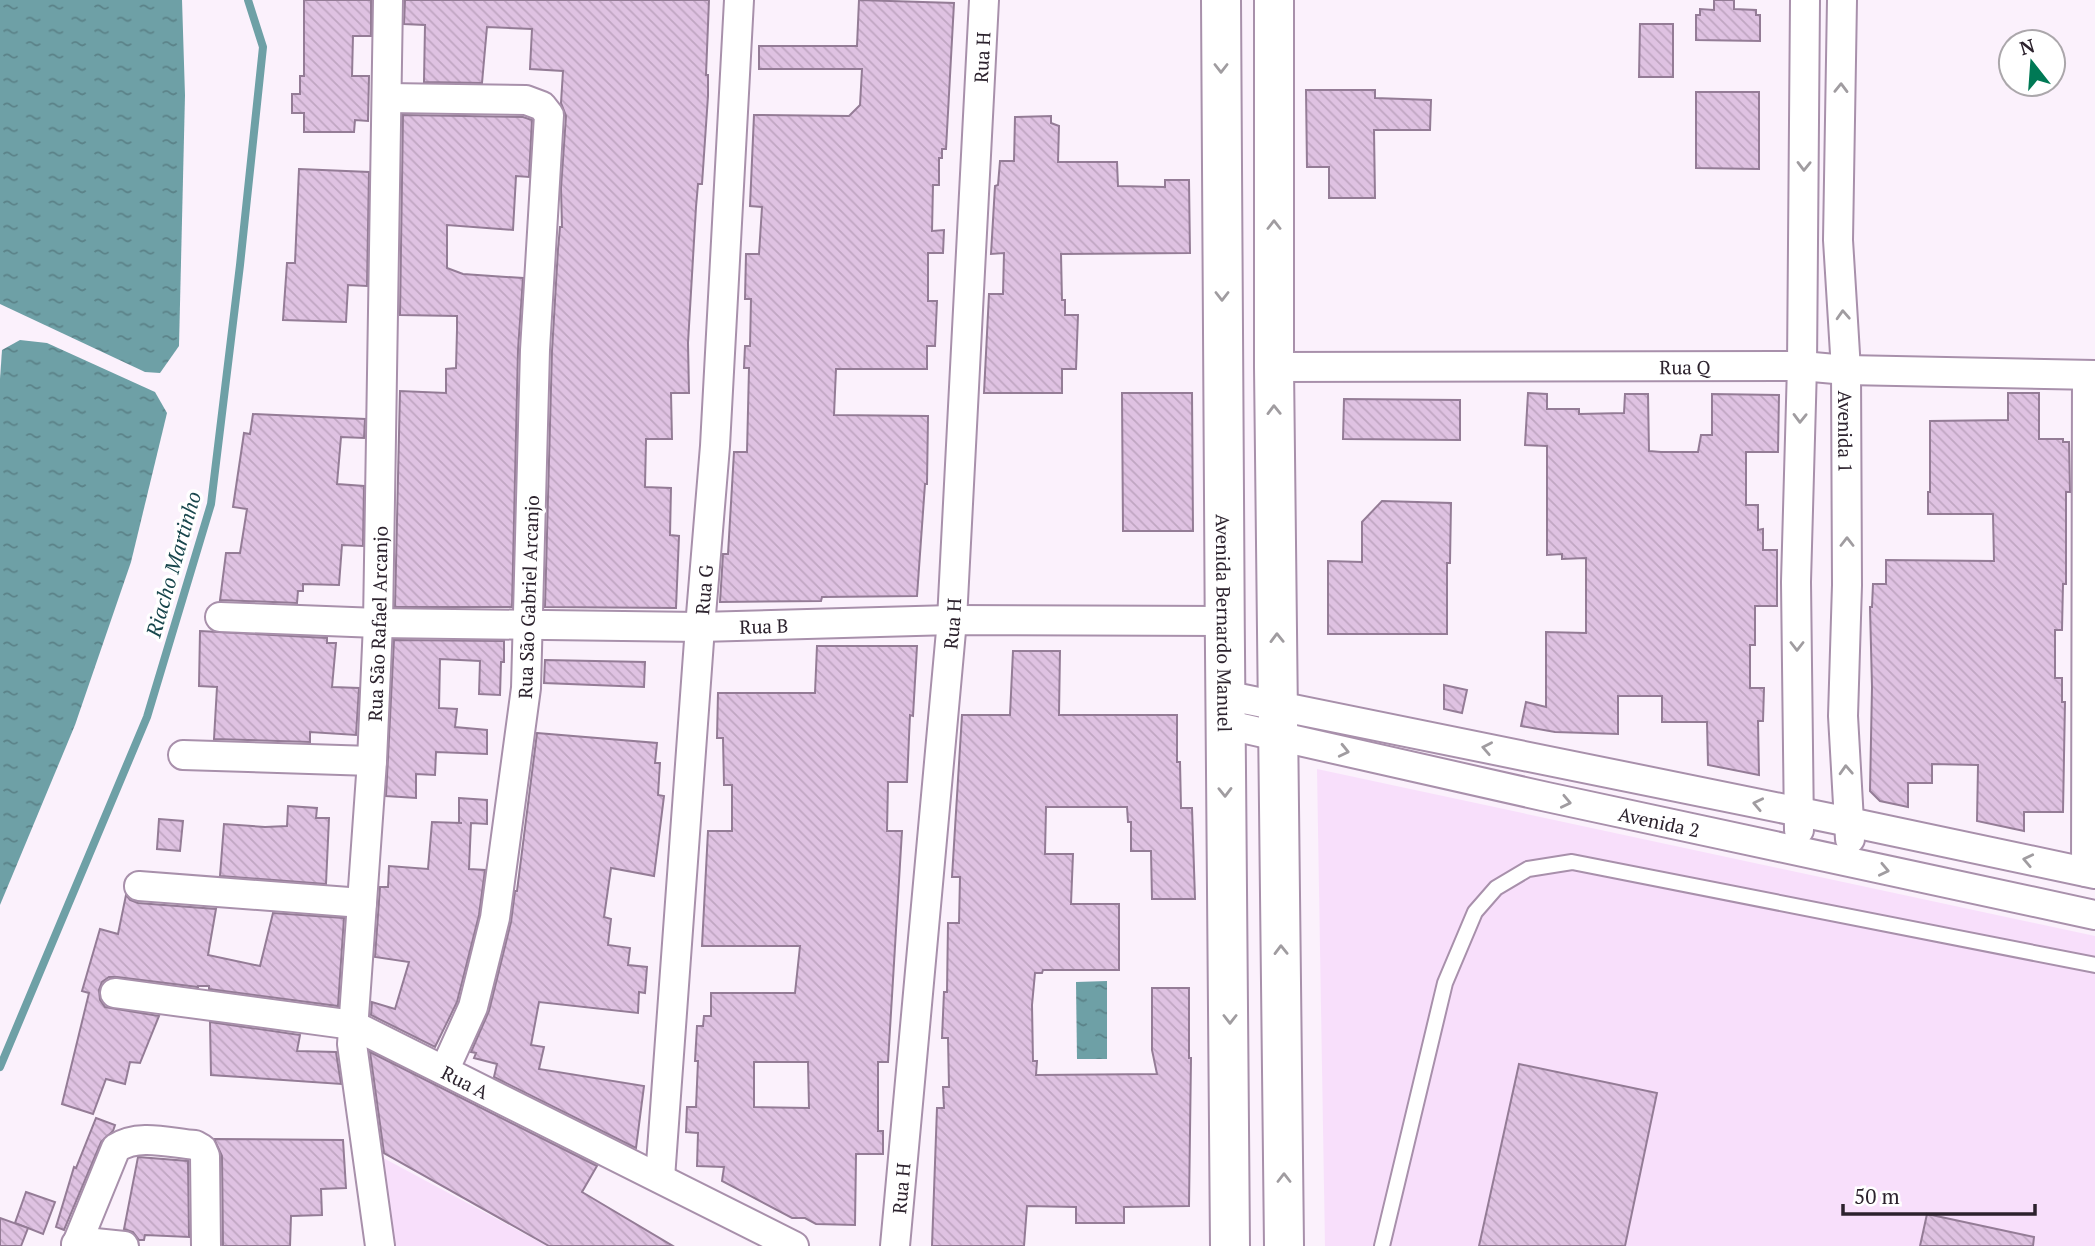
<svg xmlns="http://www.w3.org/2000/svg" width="2095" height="1246" font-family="'PT Serif',serif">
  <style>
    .built { fill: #f8dffb }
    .water { fill: url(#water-ripples) }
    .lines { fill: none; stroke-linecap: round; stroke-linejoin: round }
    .stream { stroke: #6ea0a6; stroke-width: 8 }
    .building { fill: url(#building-back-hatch); stroke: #947c96; stroke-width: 2; fill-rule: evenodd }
    .lane-casing { stroke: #a890ab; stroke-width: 18 }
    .street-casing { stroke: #a890ab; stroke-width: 32 }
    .primary-casing { stroke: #a890ab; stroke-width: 42 }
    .lane { stroke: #fff; stroke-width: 14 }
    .street { stroke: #fff; stroke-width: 28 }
    .primary { stroke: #fff; stroke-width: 38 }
    .oneway { stroke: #a09ca0 }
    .labels { text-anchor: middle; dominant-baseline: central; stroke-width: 7; stroke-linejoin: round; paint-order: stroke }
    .street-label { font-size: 19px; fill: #2c222d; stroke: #fff }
    .water-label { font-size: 21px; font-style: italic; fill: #18464c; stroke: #fff }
  </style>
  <defs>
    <pattern id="water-ripples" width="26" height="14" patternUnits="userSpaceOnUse" patternTransform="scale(1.75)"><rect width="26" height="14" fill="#6ea0a6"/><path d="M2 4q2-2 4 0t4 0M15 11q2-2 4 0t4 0" fill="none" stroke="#5b8288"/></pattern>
    <pattern id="building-back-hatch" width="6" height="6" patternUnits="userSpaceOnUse" patternTransform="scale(1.75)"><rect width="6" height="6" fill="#dfc2e2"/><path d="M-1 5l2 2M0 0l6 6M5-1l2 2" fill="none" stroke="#c0a6c2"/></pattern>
  </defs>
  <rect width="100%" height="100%" fill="#fbf1fc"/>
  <g class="built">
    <polygon points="1317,769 2095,936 2095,1246 1325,1246"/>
    <polygon points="374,1153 547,1246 387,1246"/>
  </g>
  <g class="water">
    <polygon points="0,0 182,0 185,95 179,346 160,373 145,372 0,304"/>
    <polygon points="20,340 47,343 155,392 167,413 131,562 75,725 0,905 0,379 2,350"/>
    <polygon points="1107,981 1107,1059 1077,1059 1076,982"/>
  </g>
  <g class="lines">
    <polyline class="stream" points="0,1067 147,717 211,504 240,265 263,47 248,0"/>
  </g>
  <g class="building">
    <polygon points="304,0 371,0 371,36 353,36 352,76 369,76 368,121 355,120 354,132 304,132 304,113 292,113 292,94 300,94 300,76 304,76"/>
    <polygon points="405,0 709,0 706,75 708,75 708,96 702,184 698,184 696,207 688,343 689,393 671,393 672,439 646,439 645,487 671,488 670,535 679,536 676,608 545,607 552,351 558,249 560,227 562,227 561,188 566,116 561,103 563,71 530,69 532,29 487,27 482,83 424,82 425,25 404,24"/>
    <polygon points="859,0 954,3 946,149 942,149 942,158 939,158 939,185 933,185 932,231 944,230 943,253 928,253 928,301 937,301 935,346 927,346 927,369 836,369 834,415 928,416 927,484 925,484 917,596 822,597 821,601 720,602 723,554 728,554 734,452 747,452 749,368 744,368 745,346 750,346 751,299 745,299 746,254 759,254 762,207 750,206 754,115 849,116 860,105 862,69 759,69 759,46 857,46"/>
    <polygon points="1714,0 1734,0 1734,9 1756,10 1756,15 1760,15 1760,41 1696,40 1696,15 1700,15 1700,9 1714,10"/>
    <polygon points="1640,24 1673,24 1673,77 1639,77"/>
    <polygon points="1306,90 1375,90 1375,98 1431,100 1430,130 1374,130 1375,198 1329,198 1329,167 1307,167"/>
    <polygon points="1696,92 1759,92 1759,169 1696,168"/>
    <polygon points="403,115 523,117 532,120 529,177 516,176 513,230 447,225 447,268 463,274 523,278 518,350 512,607 395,607 400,391 446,393 446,369 456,368 457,330 457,316 400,315"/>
    <polygon points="1051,116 1051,123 1059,126 1058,162 1117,162 1118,186 1165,187 1165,180 1189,180 1190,253 1061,254 1062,300 1065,300 1065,315 1078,315 1076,369 1062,369 1062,393 984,393 989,294 1003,294 1004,253 991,254 995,186 998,185 1000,161 1014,161 1015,117"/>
    <polygon points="299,169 369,172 367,286 348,285 346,322 283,320 287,263 295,263"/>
    <polygon points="1122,393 1192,393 1193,531 1123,531"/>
    <polygon points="1528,393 1547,394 1547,409 1579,409 1579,414 1624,413 1625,394 1648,394 1649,451 1661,452 1698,452 1701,435 1712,435 1712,394 1779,395 1778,452 1746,452 1746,505 1758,505 1758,530 1763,529 1763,550 1777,550 1777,606 1755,606 1755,645 1750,645 1750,688 1764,688 1763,721 1758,721 1759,775 1708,765 1707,722 1662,722 1662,696 1618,696 1618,734 1555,732 1521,726 1526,702 1546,707 1546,632 1586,633 1586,558 1562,559 1562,554 1547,555 1547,446 1525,445"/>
    <polygon points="2008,393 2039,393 2039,439 2063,439 2063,442 2069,442 2070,492 2066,492 2066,584 2063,584 2062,630 2055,630 2055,678 2062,678 2062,702 2065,702 2063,812 2024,812 2024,831 1977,821 1978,765 1932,764 1932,783 1908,783 1908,807 1880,801 1870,791 1872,687 1870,607 1872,607 1873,584 1886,584 1886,560 1994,561 1993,514 1928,514 1928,492 1930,492 1930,421 2008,420"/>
    <polygon points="1344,399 1460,400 1460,440 1343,439"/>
    <polygon points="253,414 365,419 364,438 341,437 337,484 364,486 363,546 342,545 339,585 303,584 303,591 298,591 297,603 220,600 226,553 240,553 247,509 233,507 244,433 250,434"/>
    <polygon points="1382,501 1451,503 1450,563 1447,563 1447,634 1328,634 1328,561 1362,562 1362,522"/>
    <polygon points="200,631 327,638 327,643 336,643 332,687 359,688 356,735 310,732 310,742 214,739 217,687 199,686"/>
    <polygon points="394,640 504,641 504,662 501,662 500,695 479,694 480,661 440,659 439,708 457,709 455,727 487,730 487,754 436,752 435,775 416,774 416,798 386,796"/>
    <path d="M817,646H917L913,716L910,715L907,782H888L887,831H902L888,1062H878V1131H883V1154H856L855,1225L816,1224L805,1218H792L722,1181L724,1167L697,1166L698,1133L686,1132L687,1107H696L698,1061H695L697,1026H703L704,1016H711V993H795L800,946H702L708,831H732V785H724L723,738H717L718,693H815ZM754,1062H808L809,1108L754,1107Z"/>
    <polygon points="1013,651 1060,651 1059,715 1177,715 1177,762 1180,762 1181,808 1192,808 1195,899 1152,899 1151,851 1131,851 1131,822 1128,822 1127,807 1046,807 1045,854 1073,854 1071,904 1119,904 1119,970 1043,970 1042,973 1035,973 1032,1005 1033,1061 1037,1061 1036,1075 1157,1074 1152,1050 1152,988 1189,988 1189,1058 1191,1058 1189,1206 1124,1207 1124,1223 1076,1223 1076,1207 1027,1206 1024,1246 932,1246 937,1108 944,1108 943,1087 949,1087 948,1038 942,1038 944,992 947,992 948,923 959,923 960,877 952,877 962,715 1010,715"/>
    <polygon points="545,660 645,662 644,687 544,683"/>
    <polygon points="1444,685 1467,690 1462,713 1444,709"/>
    <polygon points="537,733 657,743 655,763 660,763 658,795 664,796 654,876 611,868 604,917 611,919 608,945 630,948 628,965 647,967 645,993 639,992 638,1013 539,1002 531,1045 544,1047 539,1069 644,1086 636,1148 494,1077 497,1064 474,1058 476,1053 471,1052 489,1011 511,922 515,891 517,891"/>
    <polygon points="459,798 487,800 487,824 471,823 469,869 485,870 479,915 457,1002 435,1047 371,1015 372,1002 395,1009 409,962 375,957 380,887 388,887 389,866 428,869 432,822 462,823 459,823"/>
    <polygon points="288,806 317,808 316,818 329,818 326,884 220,876 224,824 265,827 287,826"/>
    <polygon points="159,819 183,821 180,851 157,849"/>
    <polygon points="126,895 130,900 138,903 216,909 208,955 260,966 273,913 344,918 338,1006 209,989 209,986 198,986 198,987 117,977 109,977 102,982 99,990 100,1000 105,1007 159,1016 140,1063 130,1062 125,1084 106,1079 93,1114 62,1104 89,993 82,991 100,929 118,934"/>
    <polygon points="210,1022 300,1035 297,1051 336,1052 341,1084 211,1075"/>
    <polygon points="370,1052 597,1166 582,1192 673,1246 549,1246 384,1153"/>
    <polygon points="1519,1064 1657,1093 1625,1246 1479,1246"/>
    <polygon points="96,1118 115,1125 113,1131 101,1142 64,1230 56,1227 74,1167 76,1168"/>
    <polygon points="214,1139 343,1140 346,1188 321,1189 322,1215 291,1216 290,1246 223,1246 222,1156"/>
    <polygon points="138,1157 188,1161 189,1237 145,1235 144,1240 139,1240 133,1232 124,1229"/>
    <polygon points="26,1192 55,1202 43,1234 15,1223"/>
    <polygon points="1927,1214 2034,1237 2033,1246 1920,1246"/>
    <polygon points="0,1218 28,1228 21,1246 0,1246"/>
  </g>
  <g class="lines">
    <defs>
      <polyline id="lane" points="1382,1246 1445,983 1475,912 1496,888 1528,869 1572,862 2095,965"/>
      <g id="street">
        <path id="s1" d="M1842,0L1838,240L1846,370L1847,585L1843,716L1850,839"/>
        <polyline points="387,98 526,100 542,106 549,115 535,350 526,688 495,918 473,1007 445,1069"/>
        <path id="s2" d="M1274,367L1802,366L1846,370L2095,375"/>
        <path id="s3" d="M220,617L378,623L700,627L952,620L1223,621"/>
        <polyline points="1224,695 1849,822 2095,874"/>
        <path id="s4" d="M1224,724L1547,797L2095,915"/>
        <polyline points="183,755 372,761"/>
        <polyline points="1799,830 1796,582 1802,366 1805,0"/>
        <polyline points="2086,872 2087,375"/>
        <polyline points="139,886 362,903"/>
        <path id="s5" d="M115,993L353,1025L794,1246"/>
        <path id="s6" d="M660,1178L700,627L715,446L739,0"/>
        <polyline points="76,1244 95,1243 124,1246"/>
        <path d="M76,1246L116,1148C139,1133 170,1143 195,1145L202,1149L205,1156L206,1246"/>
        <path id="s7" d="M380,1246L352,1044L372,761L378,623L388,0"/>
        <path id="s8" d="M895,1246L952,620L984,0"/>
      </g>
      <g id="primary">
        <path id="s9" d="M1221,0C1222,415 1227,831 1230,1246"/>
        <polyline points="1274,0 1274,367 1284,1246"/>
      </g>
    </defs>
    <use href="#lane" class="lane-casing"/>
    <use href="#street" class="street-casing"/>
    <use href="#primary" class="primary-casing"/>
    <use href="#lane" class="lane"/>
    <use href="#street" class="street"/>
    <use href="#primary" class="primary"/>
  </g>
  <defs><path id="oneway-chevron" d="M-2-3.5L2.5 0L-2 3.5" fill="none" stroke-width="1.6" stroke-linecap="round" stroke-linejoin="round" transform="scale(1.75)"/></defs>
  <g class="oneway">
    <use href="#oneway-chevron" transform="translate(1221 68) rotate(90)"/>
    <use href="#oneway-chevron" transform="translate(1841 88) rotate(-89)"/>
    <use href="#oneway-chevron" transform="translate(1804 166) rotate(91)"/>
    <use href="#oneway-chevron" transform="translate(1274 225) rotate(-90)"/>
    <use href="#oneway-chevron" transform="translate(1222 296) rotate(90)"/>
    <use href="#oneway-chevron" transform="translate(1843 315) rotate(-93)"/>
    <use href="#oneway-chevron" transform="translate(1274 410) rotate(-91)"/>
    <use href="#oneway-chevron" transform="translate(1800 418) rotate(91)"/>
    <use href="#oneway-chevron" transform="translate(1847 542) rotate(-90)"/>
    <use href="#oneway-chevron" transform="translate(1277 638) rotate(-91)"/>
    <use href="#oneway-chevron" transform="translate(1797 646) rotate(90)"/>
    <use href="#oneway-chevron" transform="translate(1487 748) rotate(-169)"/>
    <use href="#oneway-chevron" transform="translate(1344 751) rotate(13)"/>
    <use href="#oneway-chevron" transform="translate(1846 770) rotate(-93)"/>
    <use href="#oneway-chevron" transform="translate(1225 792) rotate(89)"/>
    <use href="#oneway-chevron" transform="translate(1566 802) rotate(12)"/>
    <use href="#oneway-chevron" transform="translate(1758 804) rotate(-168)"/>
    <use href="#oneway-chevron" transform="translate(2028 860) rotate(-168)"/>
    <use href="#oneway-chevron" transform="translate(1884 870) rotate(12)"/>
    <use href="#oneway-chevron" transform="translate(1281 950) rotate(-91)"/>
    <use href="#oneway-chevron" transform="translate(1230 1019) rotate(90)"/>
    <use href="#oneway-chevron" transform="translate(1284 1178) rotate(-90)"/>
  </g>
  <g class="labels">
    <g class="street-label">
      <text stroke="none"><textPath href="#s8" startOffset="1192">Rua H</textPath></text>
      <text stroke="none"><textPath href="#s2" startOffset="411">Rua Q</textPath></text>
      <text stroke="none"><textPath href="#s1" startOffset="432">Avenida 1</textPath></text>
      <text stroke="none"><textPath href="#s6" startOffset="590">Rua G</textPath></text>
      <text transform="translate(528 597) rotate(-88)">Rua São Gabriel Arcanjo</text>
      <text stroke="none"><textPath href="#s9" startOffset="623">Avenida Bernardo Manuel</textPath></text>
      <text stroke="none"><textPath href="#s7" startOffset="625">Rua São Rafael Arcanjo</textPath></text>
      <text stroke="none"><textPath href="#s8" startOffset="625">Rua H</textPath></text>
      <text stroke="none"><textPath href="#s3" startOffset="544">Rua B</textPath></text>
      <text stroke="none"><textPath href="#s4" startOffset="446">Avenida 2</textPath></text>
      <text stroke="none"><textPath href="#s5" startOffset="366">Rua A</textPath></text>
      <text stroke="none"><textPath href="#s8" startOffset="58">Rua H</textPath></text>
    </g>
    <g class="water-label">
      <text transform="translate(173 564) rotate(-74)">Riacho Martinho</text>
    </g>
  </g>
  <g transform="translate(2032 63) rotate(343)"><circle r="33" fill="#ffffff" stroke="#aba7ab" stroke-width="2"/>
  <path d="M0-5L12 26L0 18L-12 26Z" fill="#007955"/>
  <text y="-10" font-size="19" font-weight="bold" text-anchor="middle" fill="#2c222d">N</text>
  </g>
  <path d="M1843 1204v10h192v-10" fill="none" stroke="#2c222d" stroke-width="3.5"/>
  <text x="1854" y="1204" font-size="21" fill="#2c222d" stroke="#ffffff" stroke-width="5" paint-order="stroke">50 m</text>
</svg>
